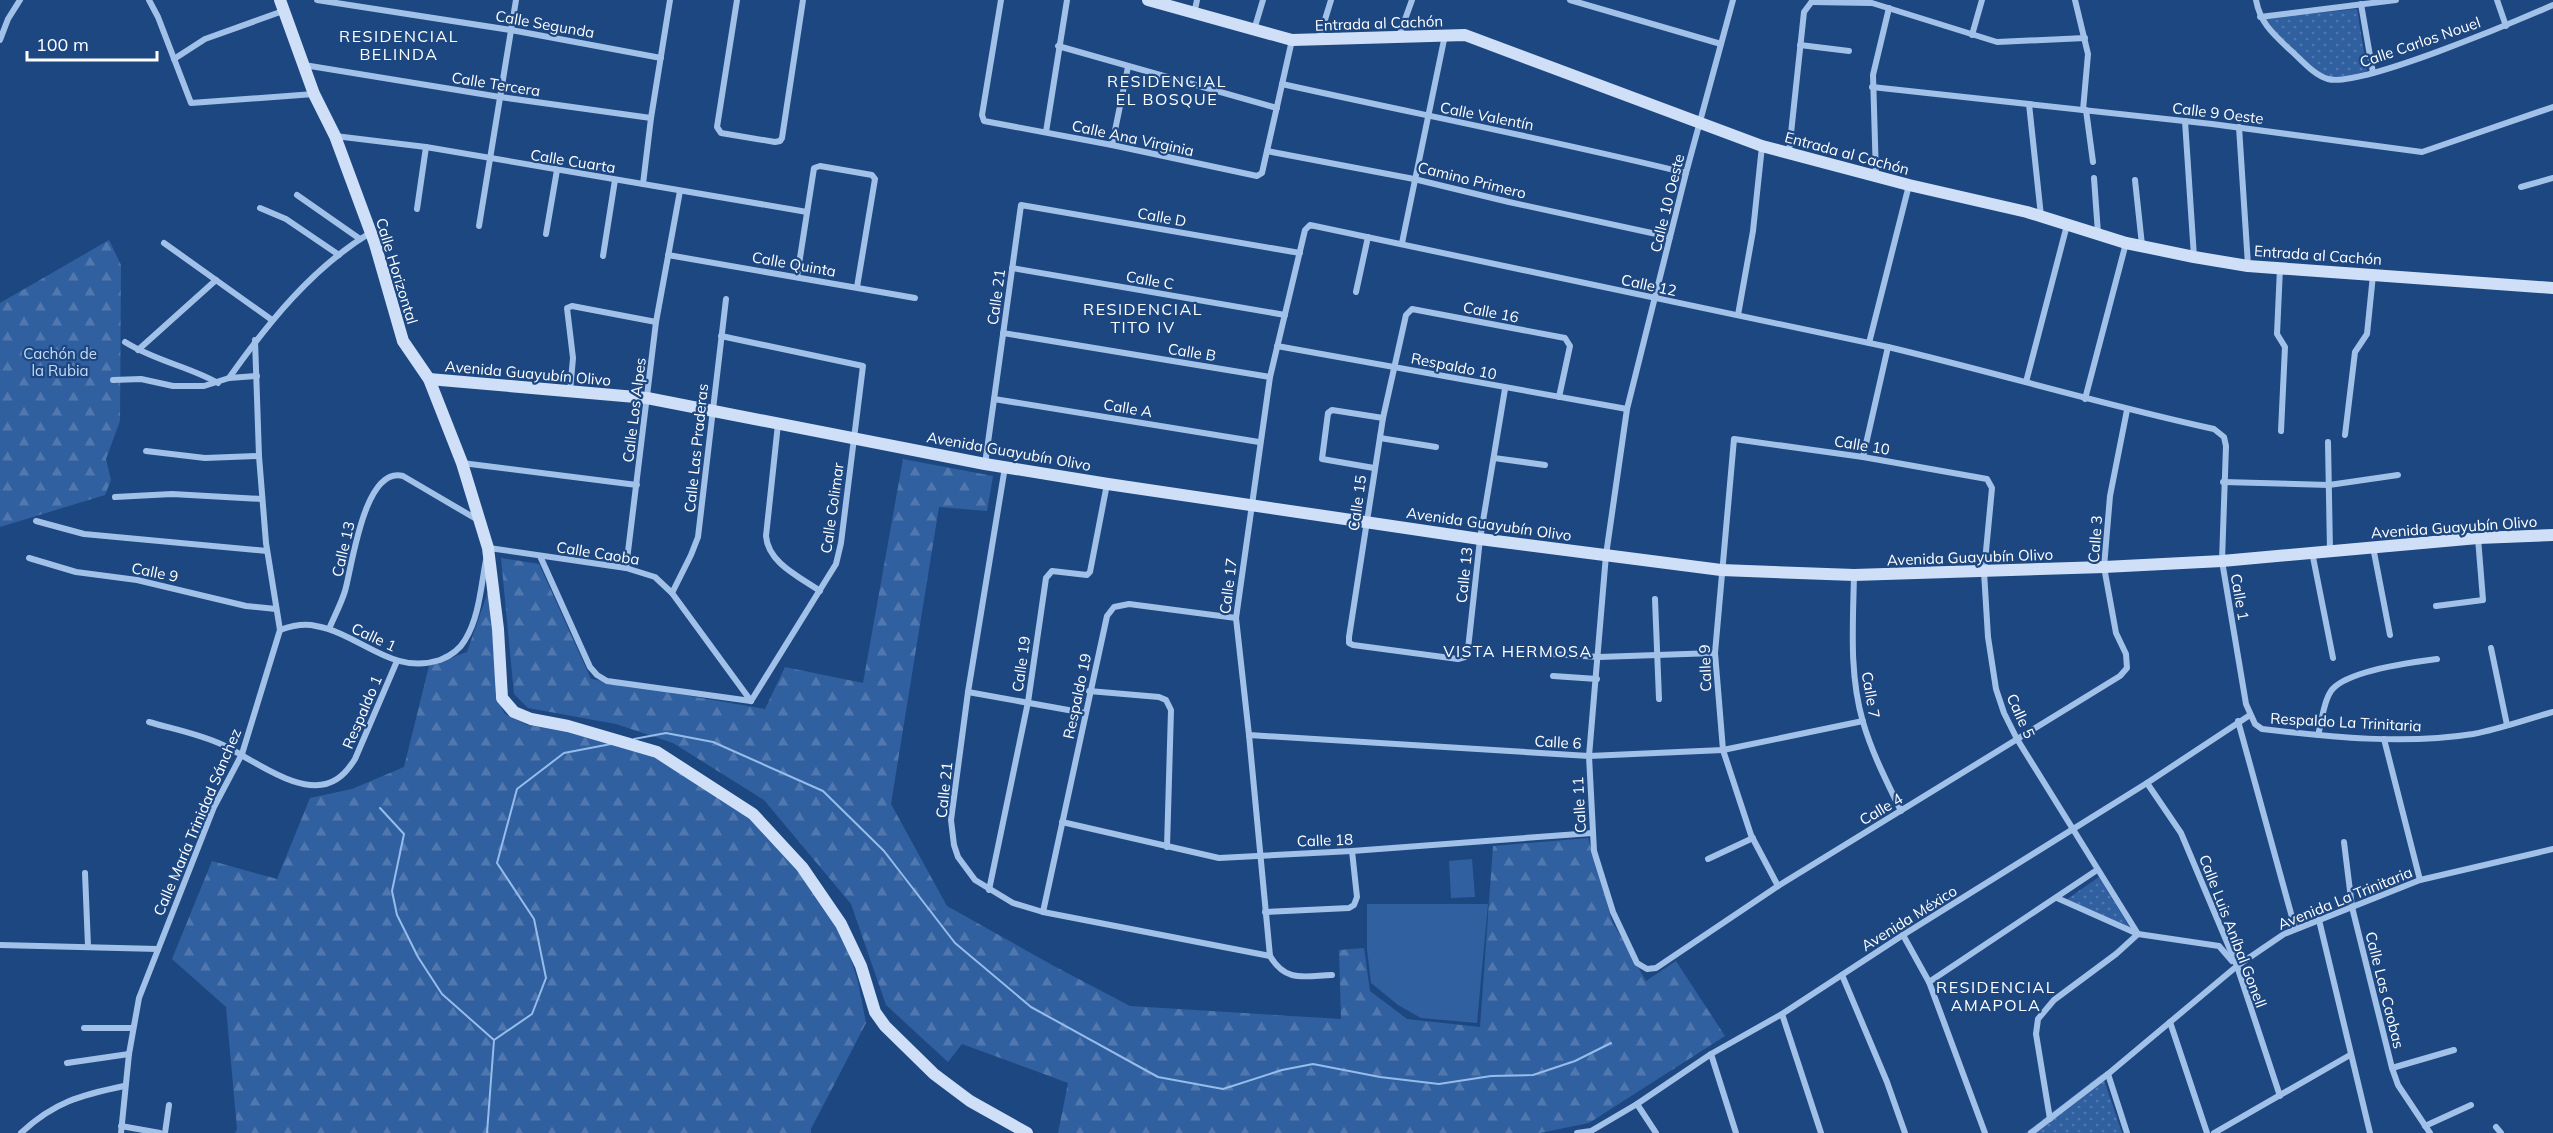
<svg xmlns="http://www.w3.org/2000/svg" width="2553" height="1133" font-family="Mulish,sans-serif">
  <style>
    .grass { fill: #3160a0 }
    .forest { fill: url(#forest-firs) }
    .park { fill: url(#park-dots) }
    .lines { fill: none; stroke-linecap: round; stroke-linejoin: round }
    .stream { stroke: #96bceb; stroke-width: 2 }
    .street { stroke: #a2c1e9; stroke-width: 6 }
    .secondary { stroke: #cedff7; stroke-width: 12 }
    .labels { text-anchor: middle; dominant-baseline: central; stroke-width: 4.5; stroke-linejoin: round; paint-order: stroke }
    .street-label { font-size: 15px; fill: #fff; stroke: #1d4781 }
    .park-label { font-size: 15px; fill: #c7dcf7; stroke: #1d4781 }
    .neighbourhood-label { font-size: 16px; letter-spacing: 1.5px; fill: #fff; stroke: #1d4781 }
  </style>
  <defs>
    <pattern id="forest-firs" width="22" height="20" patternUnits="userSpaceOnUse" patternTransform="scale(1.5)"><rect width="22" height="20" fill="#3160a0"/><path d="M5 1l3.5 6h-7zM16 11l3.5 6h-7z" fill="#5078ae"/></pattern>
    <pattern id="park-dots" width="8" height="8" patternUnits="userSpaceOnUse" patternTransform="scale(1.5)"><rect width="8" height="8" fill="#3160a0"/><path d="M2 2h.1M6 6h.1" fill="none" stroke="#5078ae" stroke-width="1.8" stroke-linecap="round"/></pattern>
  </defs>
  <rect width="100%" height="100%" fill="#1d4781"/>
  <g class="grass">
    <polygon points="1472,859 1475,897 1451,898 1449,861"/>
    <polygon points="1367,904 1488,904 1477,1023 1421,1018 1398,1005 1371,983 1367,949"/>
  </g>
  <g class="forest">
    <polygon points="109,240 121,265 120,421 106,459 111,480 105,495 0,527 0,303"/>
    <polygon points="903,459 993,476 987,511 939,507 891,804 947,906 1054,966 1130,1006 1341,1019 1339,950 1364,948 1370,991 1407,1019 1480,1027 1493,846 1588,838 1612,921 1646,981 1676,961 1725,1036 1589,1123 1540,1133 1058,1133 1068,1083 962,1044 948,1062 886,1005 851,904 764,800 673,743 616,724 528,708 514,694 501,558 539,564 591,679 765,709 785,667 863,683"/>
    <polygon points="490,586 496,662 495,695 505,714 527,725 610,738 655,751 750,814 796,865 841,927 858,982 866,1023 811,1129 811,1133 235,1133 237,1129 226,1007 172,959 212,861 277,879 310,798 352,789 404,767 429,666 467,652"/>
  </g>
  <g class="park">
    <path d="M2357,9L2367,71C2358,73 2349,77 2340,78C2313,80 2280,38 2265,18Z"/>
    <polygon points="2099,877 2130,928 2063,902"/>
    <polygon points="2102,1074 2122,1133 2025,1133"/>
  </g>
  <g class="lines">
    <g class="stream">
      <polyline points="634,739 666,733 713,742 823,791 884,851 955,943 1031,1007 1158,1077 1223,1089 1282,1070 1313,1064 1380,1077 1439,1084 1491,1076 1533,1075 1575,1061 1611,1043"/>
      <polyline points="380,808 404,834 392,891 397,915 418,957 442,994 494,1040"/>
      <polyline points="487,1133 494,1040 532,1014 546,978 534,919 497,863 517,789 564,753 611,744"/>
    </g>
    <g class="street">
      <polyline points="149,0 158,17 191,103 314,94"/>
      <polyline points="317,0 511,30 661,58"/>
      <polyline points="737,0 717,127 721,133 775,142 780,141 782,138 803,0"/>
      <polyline points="1001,0 982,115 984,121 1112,145 1257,176 1262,173 1292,40"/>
      <polyline points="1570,0 1721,44"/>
      <polyline points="1733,0 1686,173 1627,409 1606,555 1589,756 1594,851 1613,912 1637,963 1647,969 1656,968 1778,886 2120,676 2127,668 2126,654 2116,633 2104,567 2110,496 2127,410"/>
      <polyline points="2075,0 2088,54 2083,110"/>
      <path d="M2256,0C2260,22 2272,33 2288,48C2300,58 2313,75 2328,79C2359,88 2517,21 2553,5"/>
      <polyline points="2497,0 2506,26"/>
      <polyline points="1812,2 1872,3 1997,42 2085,38"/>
      <polyline points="2361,4 2373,73"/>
      <polyline points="1194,14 1197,0"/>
      <polyline points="2260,17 2396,0"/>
      <polyline points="1254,30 1263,0"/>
      <polyline points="1972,35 1982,0"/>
      <polyline points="1399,36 1412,0"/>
      <polyline points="1319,39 1331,0"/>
      <polyline points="0,40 8,19 20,0"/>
      <polyline points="1800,45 1849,51"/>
      <polyline points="1058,46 1277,108"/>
      <polyline points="174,59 205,39 283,11"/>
      <polyline points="304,65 500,97 651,118"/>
      <path d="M1282,84C1417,114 1552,140 1686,173"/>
      <polyline points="1872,87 2212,124 2422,152 2553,107"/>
      <polyline points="2029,104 2041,216"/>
      <polyline points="2086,110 2093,162"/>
      <polyline points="2185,121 2194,257"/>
      <polyline points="2239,127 2248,265"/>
      <polyline points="1046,132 1067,0"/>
      <polyline points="335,136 426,147 807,212"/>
      <polyline points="1112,145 1128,67"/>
      <polyline points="1267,151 1414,179 1509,202 1670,237"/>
      <polyline points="1789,152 1804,12 1813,0"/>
      <polyline points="1876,176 1873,75 1889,8"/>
      <polyline points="2094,178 2098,233"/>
      <polyline points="2135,180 2142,245"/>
      <polyline points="643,184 651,118 670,0"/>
      <polyline points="2521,187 2553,178"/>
      <polyline points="297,195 360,239"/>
      <polyline points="260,208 286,219 339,255"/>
      <polyline points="417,209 426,147"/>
      <polyline points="479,226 516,0"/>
      <polyline points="546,234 557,170"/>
      <polyline points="164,243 272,320"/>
      <polyline points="1402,243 1445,35"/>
      <polyline points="668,255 915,298"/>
      <polyline points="603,256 615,180"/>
      <polyline points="1012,268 1285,315"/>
      <polyline points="2280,268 2277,334 2285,347 2281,431"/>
      <polyline points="797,277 814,168 820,166 872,175 875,179 857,287"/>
      <polyline points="1356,292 1368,237"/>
      <polyline points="1738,315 1753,231 1762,146"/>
      <polyline points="1003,333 1270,377"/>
      <polyline points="721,336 863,366 841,543 836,564 751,701"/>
      <path d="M125,342C155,361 188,366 218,383"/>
      <polyline points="1869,343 1909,185"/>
      <polyline points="1277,346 1627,409"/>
      <polyline points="138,350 216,280"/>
      <path d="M229,378C268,323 312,268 370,233"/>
      <polyline points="113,380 141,379 173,386 204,386 229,378 257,376"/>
      <polyline points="2026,382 2067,225"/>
      <polyline points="1505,389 1480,539 1468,649 1465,657 1458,659 1353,645 1349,643 1349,637 1383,418 1406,315 1412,309 1565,338 1570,346 1559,397"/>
      <polyline points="570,392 573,358 567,308 572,306 656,322"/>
      <polyline points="994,399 1259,442"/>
      <polyline points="2085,399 2126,243"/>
      <path d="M778,424L766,536C768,563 800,577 820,591"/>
      <polyline points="2345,435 2355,352 2367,334 2373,275"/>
      <polyline points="1380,438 1436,447"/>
      <polyline points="2328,442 2330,551"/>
      <polyline points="146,451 205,458 259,456"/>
      <polyline points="1863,457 1888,347"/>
      <polyline points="1494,458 1545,465"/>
      <polyline points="462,463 637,485"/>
      <polyline points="985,464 1021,205 1300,253"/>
      <polyline points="1005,467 968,692 951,820 954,845 958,857 975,880 1013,903 1043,912 1270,956"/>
      <polyline points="1374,468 1322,459 1328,413 1332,410 1383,418"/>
      <polyline points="2223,482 2329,485 2398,475"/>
      <polyline points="115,497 172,494 262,499"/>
      <polyline points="36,521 84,534 267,551"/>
      <polyline points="2373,547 2390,635"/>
      <polyline points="489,548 626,568 655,577 672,593 751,701"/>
      <polyline points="2312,552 2333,658"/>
      <polyline points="540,556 590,667 597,675 607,681 751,701"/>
      <polyline points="29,558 76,572 137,580 246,606 276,609"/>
      <polyline points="626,568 656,322 680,191"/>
      <path d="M1854,575C1853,624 1849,675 1863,722C1872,753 1887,782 1901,811"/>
      <polyline points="672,593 691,555 698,537 726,299"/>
      <polyline points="1655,599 1659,699"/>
      <polyline points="2436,606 2483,600 2478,538"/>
      <path d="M329,629C334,617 341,604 345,591C352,567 364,466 403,476L478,520"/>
      <path d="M280,630C291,626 304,623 316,626C361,634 391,676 440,660C450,656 460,649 465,640C479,618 481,586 486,560"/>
      <polyline points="2491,648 2507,725"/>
      <polyline points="1551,654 1599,657 1715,653"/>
      <polyline points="1553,676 1597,679"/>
      <polyline points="1089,691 1159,697 1166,700 1171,710 1167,847"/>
      <polyline points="968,692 1085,713"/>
      <polyline points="2238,721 2295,928"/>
      <path d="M149,722C173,729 200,734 223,745C253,759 304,801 337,779C345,774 350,767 355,759L397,661"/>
      <polyline points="1249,735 1589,756 1723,750 1863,721"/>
      <path d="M2318,735C2322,722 2323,702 2331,691C2345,671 2413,662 2437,659"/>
      <polyline points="2384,739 2420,880"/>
      <polyline points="2147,783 2181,833 2237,966 2280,1096"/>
      <polyline points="1062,822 1219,858 1352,851 1592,833"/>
      <polyline points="2344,842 2352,907 2392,1068 2398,1085 2430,1133"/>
      <polyline points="1708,859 1753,838"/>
      <polyline points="85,873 88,946"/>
      <polyline points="1778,886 1751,835 1723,750 1715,653 1734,439 1863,457 1987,479 1992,488 1984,572 1988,637 1996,689 2004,713 2017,739 2138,934 2116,954 2054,1000 2038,1019 2036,1034 2050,1119"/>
      <polyline points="989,890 1028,702 1046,578 1052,571 1087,575 1090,572 1107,484"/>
      <polyline points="2057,898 2138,934 2219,946 2232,961"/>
      <polyline points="1043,912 1107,616 1114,607 1129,604 1236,618"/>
      <polyline points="1265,912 1349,908 1354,905 1357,897 1352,851"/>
      <polyline points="2319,920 2370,1133"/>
      <polyline points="1903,935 1929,982 1985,1133"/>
      <polyline points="0,945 158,949"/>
      <path d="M1332,975C1304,976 1286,983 1270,956L1249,735L1236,618L1270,377L1305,230L1310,225L1888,347C1997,373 2104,405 2214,429L2224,437L2226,446L2222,561L2246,704L2255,724L2262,729C2331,737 2404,745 2473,734C2500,729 2527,719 2553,712"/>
      <polyline points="1842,975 1887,1082 1905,1133"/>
      <polyline points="1929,982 2097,870"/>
      <polyline points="1782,1014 1821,1133"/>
      <polyline points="2170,1022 2207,1133"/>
      <polyline points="84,1028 133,1028"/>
      <polyline points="1711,1054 1736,1133"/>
      <polyline points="67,1063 129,1054"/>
      <polyline points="2392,1068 2454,1050"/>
      <polyline points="2108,1074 2127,1133"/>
      <polyline points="1637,1104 1656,1133"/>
      <polyline points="121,1126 160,1133"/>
      <polyline points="2425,1126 2471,1105"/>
      <polyline points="2496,1127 2501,1133"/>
      <path d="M21,1133C54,1102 81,1095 124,1086"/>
      <polyline points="121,1133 129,1054 139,998 214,807 242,754 280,630 266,543 259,456 255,340"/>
      <polyline points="165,1133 169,1105"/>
      <polyline points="1577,1133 1591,1131 1637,1104 1711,1054 1782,1014 1903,935 2147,783 2250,715"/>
      <polyline points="2031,1133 2108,1074 2237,966 2284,934 2420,880 2553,849"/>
      <polyline points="2214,1133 2350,1055"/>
    </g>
    <g class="secondary">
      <polyline points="280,0 314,94 335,136 375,244 403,341 429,379 462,463 488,548 498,629 502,698 514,712 531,719 568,726 657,752 753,814 802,867 841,924 861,966 875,1012 885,1026 934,1074 970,1101 1027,1133"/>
      <polyline points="1148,0 1292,40 1465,35 1762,146 1909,185 2027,212 2126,243 2194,257 2248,266 2553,288"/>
      <polyline points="429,379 647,398 985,464 1108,484 1480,539 1721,570 1854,575 2104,567 2222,561 2478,538 2553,535"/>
    </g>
  </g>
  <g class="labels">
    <g class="street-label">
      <text transform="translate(1379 23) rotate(-2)">Entrada al Cachón</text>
      <text transform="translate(545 24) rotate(10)">Calle Segunda</text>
      <text transform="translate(2420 42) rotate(-19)">Calle Carlos Nouel</text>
      <text transform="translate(496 84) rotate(9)">Calle Tercera</text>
      <text transform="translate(2218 113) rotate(7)">Calle 9 Oeste</text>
      <text transform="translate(1487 116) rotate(11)">Calle Valentín</text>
      <text transform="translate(1133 138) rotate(12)">Calle Ana Virginia</text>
      <text transform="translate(1847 153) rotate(15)">Entrada al Cachón</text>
      <text transform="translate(573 161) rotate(9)">Calle Cuarta</text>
      <text transform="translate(1472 180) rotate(14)">Camino Primero</text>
      <text transform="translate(1667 203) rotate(-76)">Calle 10 Oeste</text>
      <text transform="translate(1162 217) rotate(10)">Calle D</text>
      <text transform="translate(2318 255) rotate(4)">Entrada al Cachón</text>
      <text transform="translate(794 264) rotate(10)">Calle Quinta</text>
      <text transform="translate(397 271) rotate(73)">Calle Horizontal</text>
      <text transform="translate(1150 280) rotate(10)">Calle C</text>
      <text transform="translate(1649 285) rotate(12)">Calle 12</text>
      <text transform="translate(996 297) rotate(-82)">Calle 21</text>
      <text transform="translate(1491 312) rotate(11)">Calle 16</text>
      <text transform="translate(1192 352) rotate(9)">Calle B</text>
      <text transform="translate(1454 366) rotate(11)">Respaldo 10</text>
      <text transform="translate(528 373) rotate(5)">Avenida Guayubín Olivo</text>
      <text transform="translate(1128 408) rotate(9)">Calle A</text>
      <text transform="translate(634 410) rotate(-83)">Calle Los Alpes</text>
      <text transform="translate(1862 445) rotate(9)">Calle 10</text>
      <text transform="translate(696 448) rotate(-84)">Calle Las Praderas</text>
      <text transform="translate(1009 451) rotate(10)">Avenida Guayubín Olivo</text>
      <text transform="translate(1357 503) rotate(-82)">Calle 15</text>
      <text transform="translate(832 508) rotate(-82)">Calle Colimar</text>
      <text transform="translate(1489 524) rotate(8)">Avenida Guayubín Olivo</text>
      <text transform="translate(2454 527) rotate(-4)">Avenida Guayubín Olivo</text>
      <text transform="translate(2095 539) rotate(-86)">Calle 3</text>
      <text transform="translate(343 549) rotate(-77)">Calle 13</text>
      <text transform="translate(598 553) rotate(9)">Calle Caoba</text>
      <text transform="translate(1970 557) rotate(-2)">Avenida Guayubín Olivo</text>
      <text transform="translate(155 572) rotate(11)">Calle 9</text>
      <text transform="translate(1464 575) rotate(-84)">Calle 13</text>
      <text transform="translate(1228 586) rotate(-83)">Calle 17</text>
      <text transform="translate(2240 597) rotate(80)">Calle 1</text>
      <text transform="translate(374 637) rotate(25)">Calle 1</text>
      <text transform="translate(1021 664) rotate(-82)">Calle 19</text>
      <text transform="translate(1705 668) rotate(-92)">Calle 9</text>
      <text transform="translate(1871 695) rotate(80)">Calle 7</text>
      <text transform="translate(1077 696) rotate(-78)">Respaldo 19</text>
      <text transform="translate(362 712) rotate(-67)">Respaldo 1</text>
      <text transform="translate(2021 716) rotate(66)">Calle 5</text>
      <text transform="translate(2346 722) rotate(3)">Respaldo La Trinitaria</text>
      <text transform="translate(1558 742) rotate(3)">Calle 6</text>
      <text transform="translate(944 790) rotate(-84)">Calle 21</text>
      <text transform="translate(1579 805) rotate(-93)">Calle 11</text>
      <text transform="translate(1881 809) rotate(-31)">Calle 4</text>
      <text transform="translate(197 822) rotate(-67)">Calle María Trinidad Sánchez</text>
      <text transform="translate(1325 840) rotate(-2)">Calle 18</text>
      <text transform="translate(2345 898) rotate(-22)">Avenida La Trinitaria</text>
      <text transform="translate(1909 918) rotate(-32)">Avenida México</text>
      <text transform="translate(2233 931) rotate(69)">Calle Luis Aníbal Gonell</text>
      <text transform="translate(2385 990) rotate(76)">Calle Las Caobas</text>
    </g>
    <g class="park-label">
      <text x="60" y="353">Cachón de<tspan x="60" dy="17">la Rubia</tspan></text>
    </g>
    <g class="neighbourhood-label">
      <text x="399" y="36">RESIDENCIAL<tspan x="399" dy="18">BELINDA</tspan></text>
      <text x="1167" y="81">RESIDENCIAL<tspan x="1167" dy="18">EL BOSQUE</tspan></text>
      <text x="1143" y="309">RESIDENCIAL<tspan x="1143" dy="18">TITO IV</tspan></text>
      <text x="1518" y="651">VISTA HERMOSA</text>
      <text x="1996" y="987">RESIDENCIAL<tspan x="1996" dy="18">AMAPOLA</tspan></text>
    </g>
  </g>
  <path d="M27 51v9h130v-9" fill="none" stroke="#ffffff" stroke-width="3"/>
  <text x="36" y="51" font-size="18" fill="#ffffff" stroke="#1d4781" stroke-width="4.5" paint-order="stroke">100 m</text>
</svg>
